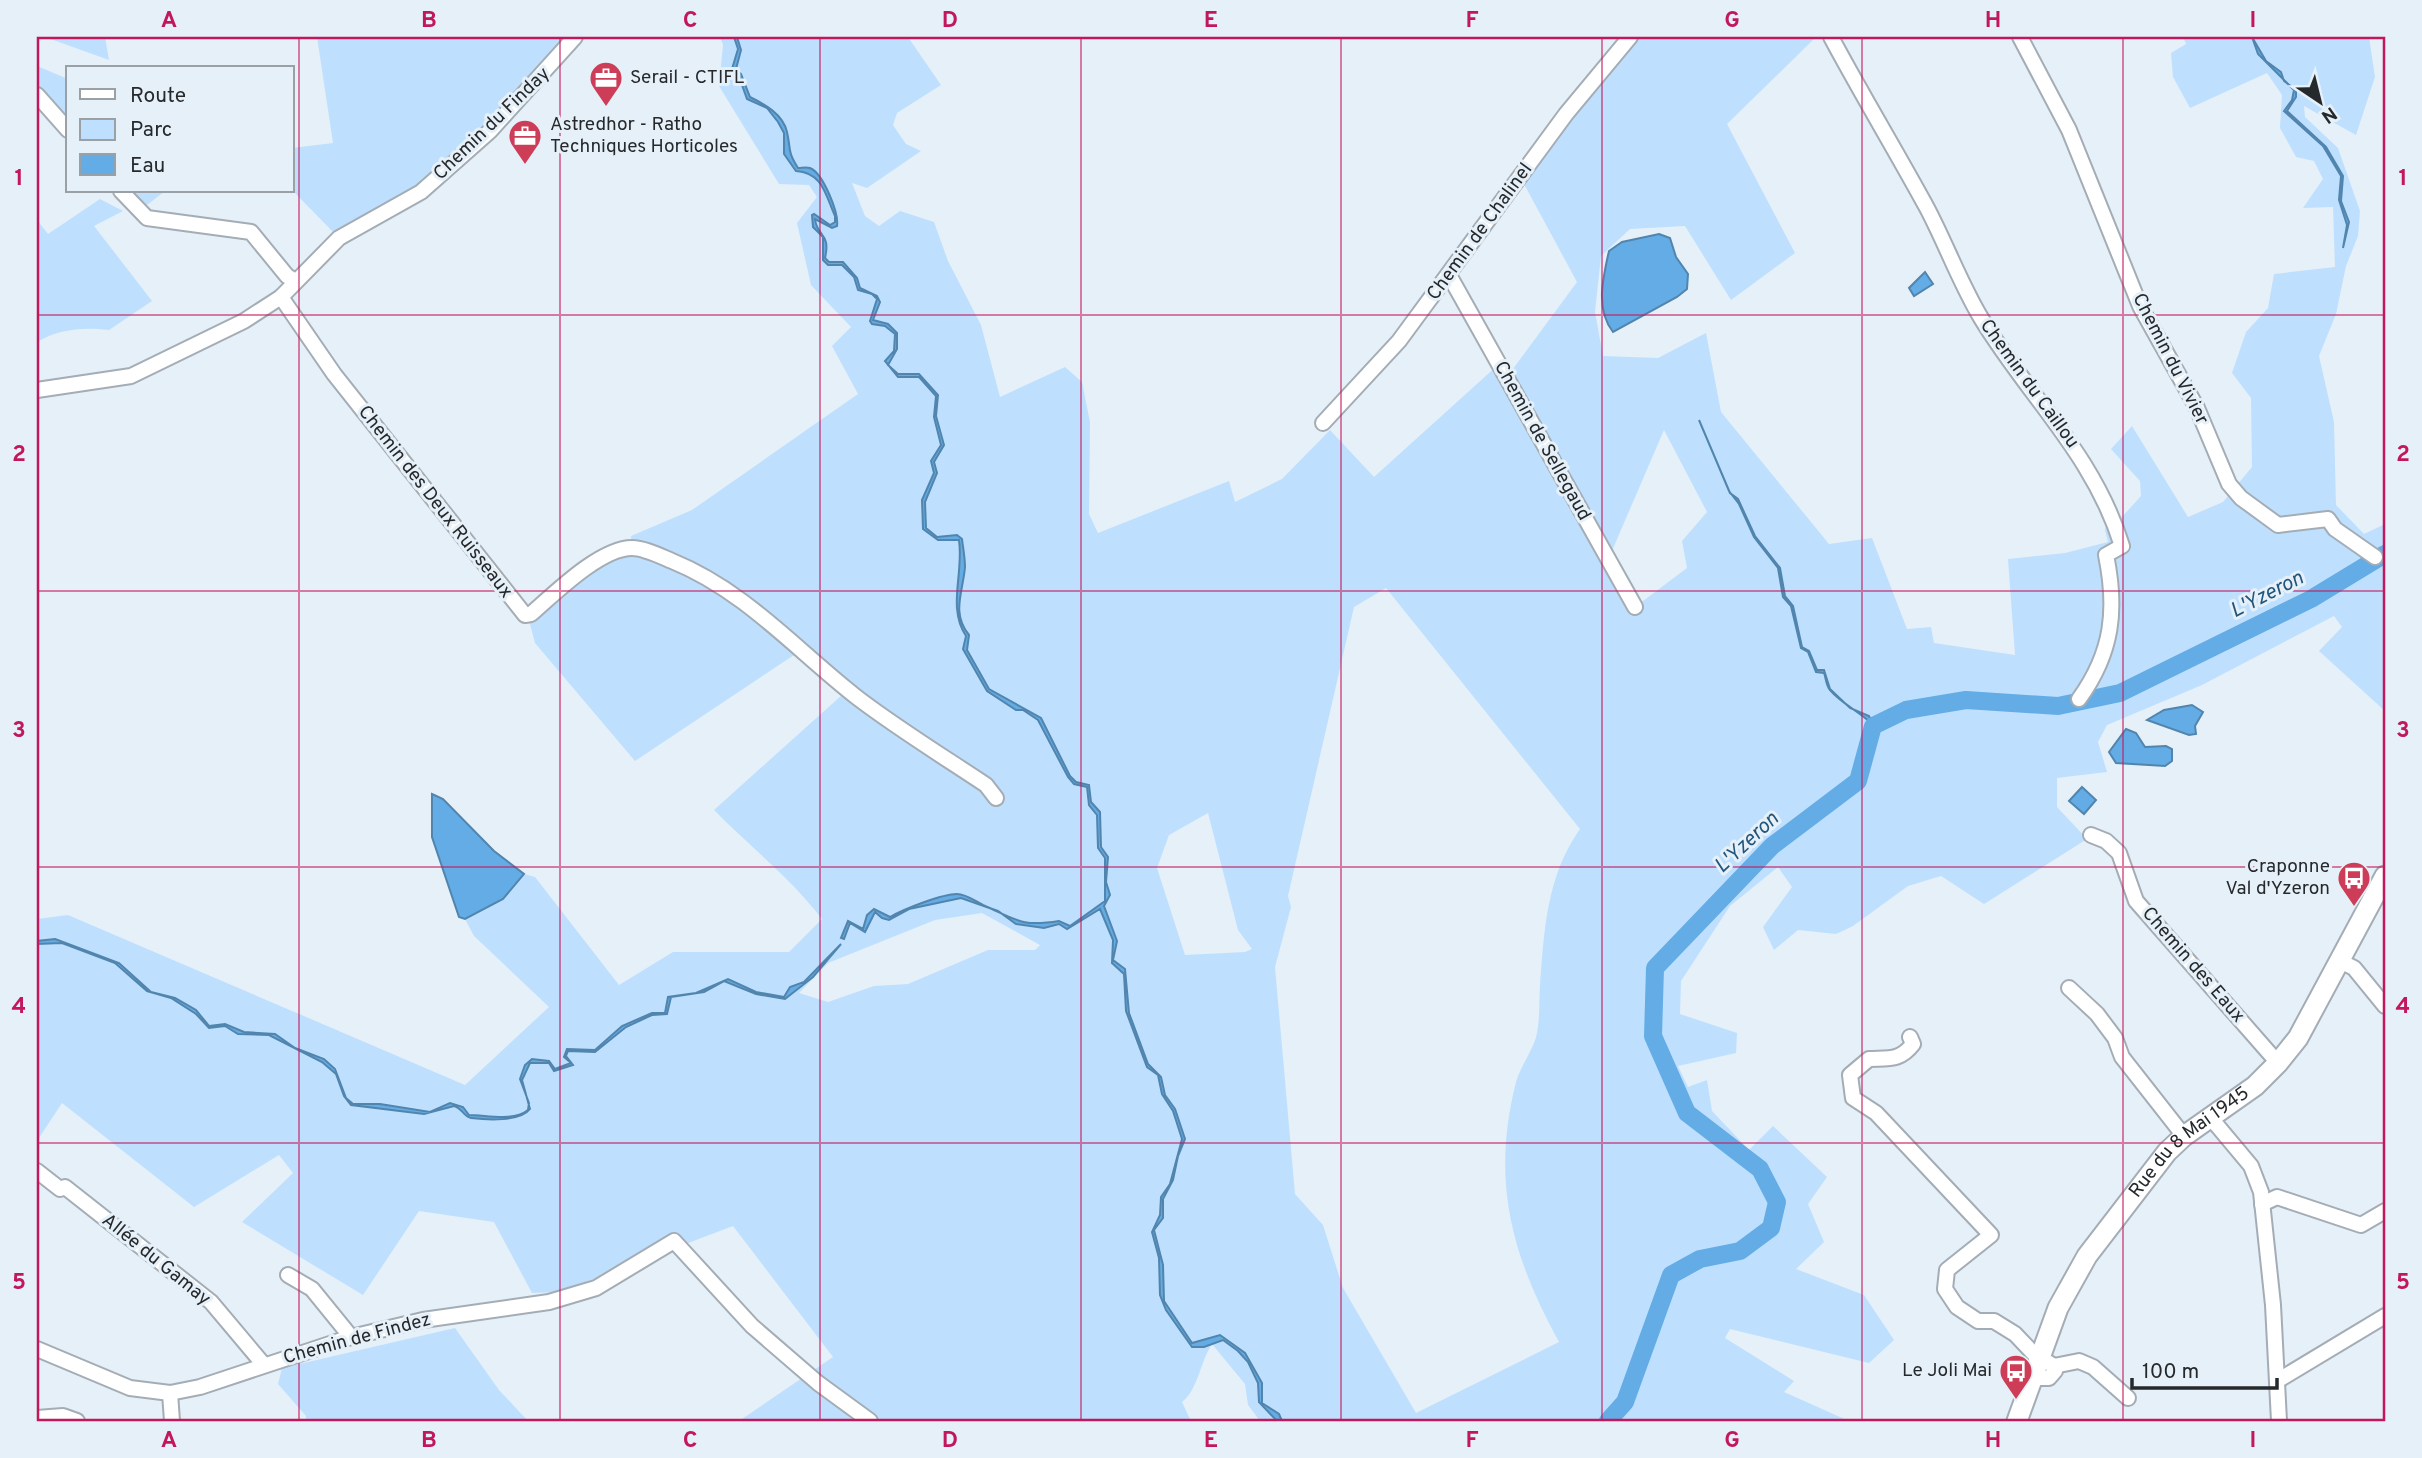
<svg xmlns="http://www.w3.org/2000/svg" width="2422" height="1458" font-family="Overpass,sans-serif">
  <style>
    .green { fill: #bee0fe; fill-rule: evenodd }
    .water { fill: #64ace5; stroke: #5185ae; stroke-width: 2 }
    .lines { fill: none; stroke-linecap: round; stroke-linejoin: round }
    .river { stroke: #64ace5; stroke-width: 18 }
    .minor-casing { stroke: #a4adb5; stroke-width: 18 }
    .major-casing { stroke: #a4adb5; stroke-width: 23 }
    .minor { stroke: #fff; stroke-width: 14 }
    .major { stroke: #fff; stroke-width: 19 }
    .grid { fill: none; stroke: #c2185b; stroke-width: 2; stroke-opacity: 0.55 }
    .labels { text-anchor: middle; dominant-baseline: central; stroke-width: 6; stroke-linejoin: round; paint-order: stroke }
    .poi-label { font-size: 19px; fill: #26292c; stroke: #e6f0f8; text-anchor: start }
    .street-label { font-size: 19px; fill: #26292c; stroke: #e6f0f8 }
    .water-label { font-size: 21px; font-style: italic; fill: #21557c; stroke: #e6f0f8 }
    .neatline { fill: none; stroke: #c2185b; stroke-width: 2.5 }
    .grid-label { font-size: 23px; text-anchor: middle; font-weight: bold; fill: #c2185b }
  </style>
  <rect width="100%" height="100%" fill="#e6f0f8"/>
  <g class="green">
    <polygon points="45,37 105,37 109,60"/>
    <polygon points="317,37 568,37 467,147 418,189 336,235 292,190 292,148 333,143"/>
    <path d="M720,37H908L941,85L897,113L893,125L906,144L921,151L867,188L852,183L865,216L879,226L900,211L934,222L948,261L981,325L1000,397L1065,367L1082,382L1090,422L1089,514L1098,533L1229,481L1235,502L1282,479L1330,430L1374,477L1499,364L1507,377L1577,282L1524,184L1599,81L1639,37H1816L1727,124L1795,253L1731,300L1685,226L1630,229L1601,256L1595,312L1603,356L1658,358L1706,333L1721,412L1829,544L1872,538L1907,629L1931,627L1934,643L2015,655L2008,559L2065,553L2108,542L2105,530L2107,518H2121L2141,496L2140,481L2111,449L2132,426L2188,517L2223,502L2252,467L2251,398L2232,373L2246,332L2268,308L2274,274L2335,267L2333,207L2303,208L2323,179L2314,161L2296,157L2280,128L2282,95L2267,73L2190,108L2173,77L2171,53L2186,44L2183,37H2369L2375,77L2356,135L2304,106L2305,117L2338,148L2360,211L2358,236L2346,266L2336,314L2319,356L2334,422L2336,505L2364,534L2385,524V711L2319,651L2342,627L2334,616L2202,685L2107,725L2098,742L2107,772L2057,778V807L2087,839L1984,904L1941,876L1908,886L1853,926L1836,934L1798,930L1774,950L1763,927L1792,887L1778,867L1730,906L1681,981L1680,1014L1737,1033L1736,1053L1678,1066L1688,1087L1707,1080L1712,1111L1749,1150L1773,1126L1827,1177L1808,1204L1824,1242L1796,1269L1864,1295L1894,1340L1869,1363L1730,1329L1725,1338L1794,1381L1784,1392L1849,1421H1260L1248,1405L1245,1384L1212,1344C1200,1362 1198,1390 1182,1402L1191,1421H739L833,1357L733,1226L559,1292L532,1293L494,1222L419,1211L363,1295L242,1222L293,1173L279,1155L194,1207L62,1103L37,1141V919L68,915L465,1085L549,1007L474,936L465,919L503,899L524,874L535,877L619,985L673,952H789L822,919C791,878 750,847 714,810L842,695L794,655L635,761L535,643L526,609L574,573L627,542L632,547L631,536L692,510L858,394L832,346L851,327L811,285L797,223L817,197L809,185L779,184L719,86L723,45ZM1664,430L1707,512L1682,541L1687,568L1635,607L1608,560ZM1386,588L1580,829C1547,875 1544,930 1540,985C1539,1001 1540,1018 1537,1033C1534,1049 1521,1065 1516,1082C1491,1181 1511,1254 1559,1342L1416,1413L1343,1288L1323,1225L1295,1194L1275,967L1291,907L1288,896L1354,607ZM1208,813L1238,930L1252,949L1245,952L1185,955L1157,868L1169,835ZM982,913L1040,945L1035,950H988L908,984L874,986L828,1002L799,993L828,963L935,920Z"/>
    <polygon points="37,66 68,79 68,123 37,87"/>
    <polygon points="131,191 165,191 147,205"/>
    <path d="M100,199L123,211L94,226L152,301L109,330C83,327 59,329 37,342V220L48,234Z"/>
    <polygon points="455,1328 499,1390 528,1421 306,1421 306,1416 278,1384 282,1368"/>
  </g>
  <g class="water">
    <path d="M734,37H737L741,50L736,69L741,74L750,97C764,104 783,114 787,132C791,149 787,151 798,168C802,168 806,167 810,168C823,173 839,213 837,226L832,228L815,219C817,237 831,233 825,258L829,262H843L857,278L860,288L877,296L880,302L873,320L888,324L897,333V349L888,365L898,374H919L938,395L936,416L944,445L934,462L937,473L925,502L926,528L937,537L957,535L962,539C963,548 965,557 965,567C963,592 951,613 969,635L967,650L989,689L1041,718L1070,776L1076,782L1089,785L1091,802L1100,812L1101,847L1108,857L1106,882L1110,895L1104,906L1117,941L1113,960L1125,969L1129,1013L1148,1064L1161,1077L1165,1095L1175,1109L1185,1139L1178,1156L1173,1180L1163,1199V1218L1154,1230L1163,1265L1164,1301L1192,1343L1220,1335L1245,1353L1262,1383V1403L1279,1414L1282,1421H1277L1259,1402L1258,1383L1248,1362L1238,1351L1223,1340L1204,1347H1192L1166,1310L1160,1295L1159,1258L1152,1232L1160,1215L1161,1197L1170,1184L1182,1139L1173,1111L1162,1094L1158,1075L1147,1067L1126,1011L1124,974L1112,963L1113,940L1100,909L1067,929L1059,924L1044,928L1016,924L998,911L961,898L909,909L889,920L882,918L875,912L865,932L850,923L844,939L841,938L848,921L863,929L867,915L874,909L890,917C904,909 942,894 957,894C966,894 975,901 983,905C1017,920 1021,927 1059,921L1070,926L1105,901V858L1098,848L1097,815L1089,805L1087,787L1074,784L1068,777L1038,720L1023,710H1016L987,691L963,649L966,636C947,608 964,573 959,540H938L923,529L922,500L934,473L931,461L941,445L934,417L936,396L919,377H898L885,361L894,351L895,334L885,326L872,324L870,321L877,299L872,294L858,290L854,277L842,265H828L823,260V237L813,227L812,215L814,214L830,225L835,222V216C825,194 823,173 796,171L784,154V133L778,122L767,108L747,99L738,74L732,69L738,49Z"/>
    <polygon points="2252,37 2266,61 2281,72 2284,81 2296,90 2296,97 2287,111 2326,147 2343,176 2341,201 2349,222 2343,248 2347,225 2339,200 2341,176 2323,146 2284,111 2292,100 2294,90 2258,54"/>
    <path d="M1659,234L1670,238L1676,257L1688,274L1687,289L1677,297L1613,332C1595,309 1603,278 1609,251L1622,242Z"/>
    <polygon points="1925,272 1933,284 1914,296 1909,288"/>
    <path d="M1699,420L1730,493L1738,499L1755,536L1780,568L1785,596L1793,606L1802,647L1809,651L1817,670H1824L1830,689L1850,708L1869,716L1874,726C1862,713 1843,705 1830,690C1826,686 1826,678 1824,673L1816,672L1808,652L1801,648L1791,606L1783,597L1778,568L1754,537L1739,504L1729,491Z"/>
    <polygon points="2192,705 2203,712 2195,726 2196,734 2189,735 2147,720 2164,710"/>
    <polygon points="2126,729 2136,733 2145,747 2166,746 2172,749 2172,761 2165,766 2116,763 2109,752"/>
    <polygon points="2082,787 2096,800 2084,814 2069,801"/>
    <polygon points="432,794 443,799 494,851 524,874 503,899 465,919 459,917 432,837"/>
    <path d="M55,939L119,963L151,992L175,998L196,1010L209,1026L225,1024L244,1032L275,1034L295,1048L324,1059L335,1069L346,1098L353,1104H380L430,1112L450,1103L463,1107L469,1115C487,1115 513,1122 528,1110L529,1103L520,1079L525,1065L532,1059L549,1061L555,1069L571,1063L564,1057L567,1049L595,1050L622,1026L652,1013H665L668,997L696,993L728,979L756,992L784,997L790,987L804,982L841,944L813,977L785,999L756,994L724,981L704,992L671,997L667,1014L652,1015L626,1027L595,1052L568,1051L566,1056L573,1065L554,1071L549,1063H530L522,1080L530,1109C520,1122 487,1120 471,1118C464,1117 462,1108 454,1106L424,1114L351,1105L344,1096L336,1074L322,1062L269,1035L238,1034L225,1026L209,1028L196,1014L171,998L147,991L115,963L62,943L37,944V941Z"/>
  </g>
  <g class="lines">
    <polyline class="river" points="1608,1421 1625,1402 1671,1275 1700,1259 1740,1251 1771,1228 1777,1202 1760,1169 1687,1113 1653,1036 1655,968 1772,846 1858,781 1873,726 1906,710 1966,700 2058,706 2120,693 2311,599 2385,554"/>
    <defs>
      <g id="minor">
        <path d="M1831,37C1862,95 1896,151 1927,208C1946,244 1960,283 1981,318C2029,397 2094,455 2122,546L2106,555C2117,609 2113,652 2079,699"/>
        <polyline points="2020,37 2069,130 2140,306 2197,408 2229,484 2241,498 2278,525 2328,519 2335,529 2375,557"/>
        <polyline points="37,95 68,130"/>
        <polyline points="121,191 147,218 251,232 287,276 295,281"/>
        <polyline points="1449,275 1635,607"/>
        <path d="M281,297L334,374L525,615L531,614C554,594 600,548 632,548C644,548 660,556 672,561C746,591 797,651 859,699C900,730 944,757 986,785L996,798"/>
        <polyline points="37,390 131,376 244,321 281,297 339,238 421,192 490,131 575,37"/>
        <polyline points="1323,423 1399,341 1566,114 1630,37"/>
        <polyline points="2091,835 2106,841 2119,853 2136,901 2278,1063"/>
        <polyline points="2338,960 2354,968 2385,1006"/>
        <polyline points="2069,988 2097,1014 2115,1038 2122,1057 2184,1136"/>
        <path d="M1910,1037L1913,1044C1900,1061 1889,1058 1869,1059L1850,1075L1853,1098L1876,1113L1991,1235L1947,1270L1945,1289L1957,1307L1978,1321H1994L2015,1334L2034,1354L2054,1366L2055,1371L2049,1378H2033"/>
        <polyline points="2210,1117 2251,1166 2261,1192 2273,1305 2279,1421"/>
        <polyline points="37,1171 60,1189 65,1187 211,1302 264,1365"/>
        <polyline points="2262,1204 2277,1197 2361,1225 2385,1211"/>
        <polyline points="288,1275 312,1289 351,1337"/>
        <polyline points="37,1349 130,1388 170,1393 200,1387 351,1337 423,1320 549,1302 596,1288 674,1241 752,1326 818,1383 870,1421"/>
        <polyline points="2054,1366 2079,1361 2093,1367 2128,1398"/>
        <polyline points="2277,1381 2385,1316"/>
        <polyline points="170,1393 172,1421"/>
        <polyline points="37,1418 63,1416 77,1421"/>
      </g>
      <g id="major">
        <path id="s1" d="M2017,1421L2058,1308L2087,1256L2167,1152L2184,1136L2255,1086L2278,1063L2298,1038L2385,876"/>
      </g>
    </defs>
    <use href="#minor" class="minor-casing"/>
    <use href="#major" class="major-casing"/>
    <use href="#minor" class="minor"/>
    <use href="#major" class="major"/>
  </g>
  <path class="grid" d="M299,37V1421M560,37V1421M820,37V1421M1081,37V1421M1341,37V1421M1602,37V1421M1862,37V1421M2123,37V1421M37,315H2385M37,591H2385M37,867H2385M37,1143H2385"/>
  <defs>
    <symbol id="office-pin" viewBox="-11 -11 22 30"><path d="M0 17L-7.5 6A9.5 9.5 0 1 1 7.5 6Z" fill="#cd3d58" stroke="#e6f0f8"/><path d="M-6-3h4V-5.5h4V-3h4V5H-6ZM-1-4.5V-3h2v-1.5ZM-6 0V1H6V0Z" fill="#fff"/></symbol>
    <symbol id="bus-pin" viewBox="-11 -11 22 30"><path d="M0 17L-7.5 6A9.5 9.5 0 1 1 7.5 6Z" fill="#cd3d58" stroke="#e6f0f8"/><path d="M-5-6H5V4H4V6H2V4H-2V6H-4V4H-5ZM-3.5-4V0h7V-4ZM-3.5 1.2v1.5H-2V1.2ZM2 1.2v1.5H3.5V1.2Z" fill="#fff"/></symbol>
  </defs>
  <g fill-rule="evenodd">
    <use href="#office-pin" x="587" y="59" width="38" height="52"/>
    <use href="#office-pin" x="506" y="117" width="38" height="52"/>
    <use href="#bus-pin" x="2335" y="859" width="38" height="52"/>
    <use href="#bus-pin" x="1997" y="1352" width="38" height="52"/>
  </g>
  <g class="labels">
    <g class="poi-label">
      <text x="630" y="78">Serail - CTIFL</text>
      <text x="550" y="125">Astredhor - Ratho<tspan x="550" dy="22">Techniques Horticoles</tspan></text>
      <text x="2330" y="867" text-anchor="end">Craponne<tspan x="2330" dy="22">Val d'Yzeron</tspan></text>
      <text x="1992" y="1371" text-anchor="end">Le Joli Mai</text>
    </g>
    <g class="street-label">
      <text transform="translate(492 124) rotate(-44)">Chemin du Finday</text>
      <text transform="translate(1480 232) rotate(-54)">Chemin de Chalinel</text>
      <text transform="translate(2170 359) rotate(63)">Chemin du Vivier</text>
      <text transform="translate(2029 384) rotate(54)">Chemin du Caillou</text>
      <text transform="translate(1542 441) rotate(61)">Chemin de Sellegaud</text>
      <text transform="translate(435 502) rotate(52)">Chemin des Deux Ruisseaux</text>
      <text transform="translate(2193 965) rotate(49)">Chemin des Eaux</text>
      <text stroke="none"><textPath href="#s1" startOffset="334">Rue du 8 Mai 1945</textPath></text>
      <text transform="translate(156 1260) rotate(39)">Allée du Gamay</text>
      <text transform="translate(357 1339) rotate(-15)">Chemin de Findez</text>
    </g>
    <g class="water-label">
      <text transform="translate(2267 595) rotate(-27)">L'Yzeron</text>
      <text transform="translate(1747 843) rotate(-43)">L'Yzeron</text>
    </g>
  </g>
  <rect width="2422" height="1458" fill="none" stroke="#e6f0f8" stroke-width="77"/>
  <rect x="66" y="66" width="228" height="126" fill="#e6f0f8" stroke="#99a0a6" stroke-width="2"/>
  <rect x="80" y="89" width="35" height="10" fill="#ffffff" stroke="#99a0a6" stroke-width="2"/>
  <text x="130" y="102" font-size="21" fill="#26292c">Route</text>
  <rect x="80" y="119" width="35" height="21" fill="#bee0fe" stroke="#99a0a6" stroke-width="2"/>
  <text x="130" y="136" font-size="21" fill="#26292c">Parc</text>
  <rect x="80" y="154" width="35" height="21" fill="#64ace5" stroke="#99a0a6" stroke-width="2"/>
  <text x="130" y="172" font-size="21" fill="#26292c">Eau</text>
  <g transform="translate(2320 102) rotate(145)" stroke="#e6f0f8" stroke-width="5" paint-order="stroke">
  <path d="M0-5L12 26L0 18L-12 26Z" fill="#26292c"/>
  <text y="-10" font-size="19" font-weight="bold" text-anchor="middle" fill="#26292c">N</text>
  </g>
  <path d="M2132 1378v10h145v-10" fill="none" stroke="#26292c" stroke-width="3.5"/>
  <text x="2142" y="1378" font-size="21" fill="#26292c" stroke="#e6f0f8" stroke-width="5" paint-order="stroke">100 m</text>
  <rect x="38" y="38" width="2346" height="1382" class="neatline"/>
  <g class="grid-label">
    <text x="169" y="27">A</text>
    <text x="429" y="27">B</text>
    <text x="690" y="27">C</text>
    <text x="950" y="27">D</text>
    <text x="1211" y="27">E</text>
    <text x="1472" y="27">F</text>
    <text x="1732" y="27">G</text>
    <text x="1993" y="27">H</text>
    <text x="2253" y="27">I</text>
    <text x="19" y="185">1</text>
    <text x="2403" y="185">1</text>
    <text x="19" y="461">2</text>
    <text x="2403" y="461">2</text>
    <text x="19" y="737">3</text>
    <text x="2403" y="737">3</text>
    <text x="19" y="1013">4</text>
    <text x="2403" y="1013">4</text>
    <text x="19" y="1289">5</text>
    <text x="2403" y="1289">5</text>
    <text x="169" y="1447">A</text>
    <text x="429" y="1447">B</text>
    <text x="690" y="1447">C</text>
    <text x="950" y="1447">D</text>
    <text x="1211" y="1447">E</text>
    <text x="1472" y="1447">F</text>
    <text x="1732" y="1447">G</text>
    <text x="1993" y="1447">H</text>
    <text x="2253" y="1447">I</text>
  </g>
</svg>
